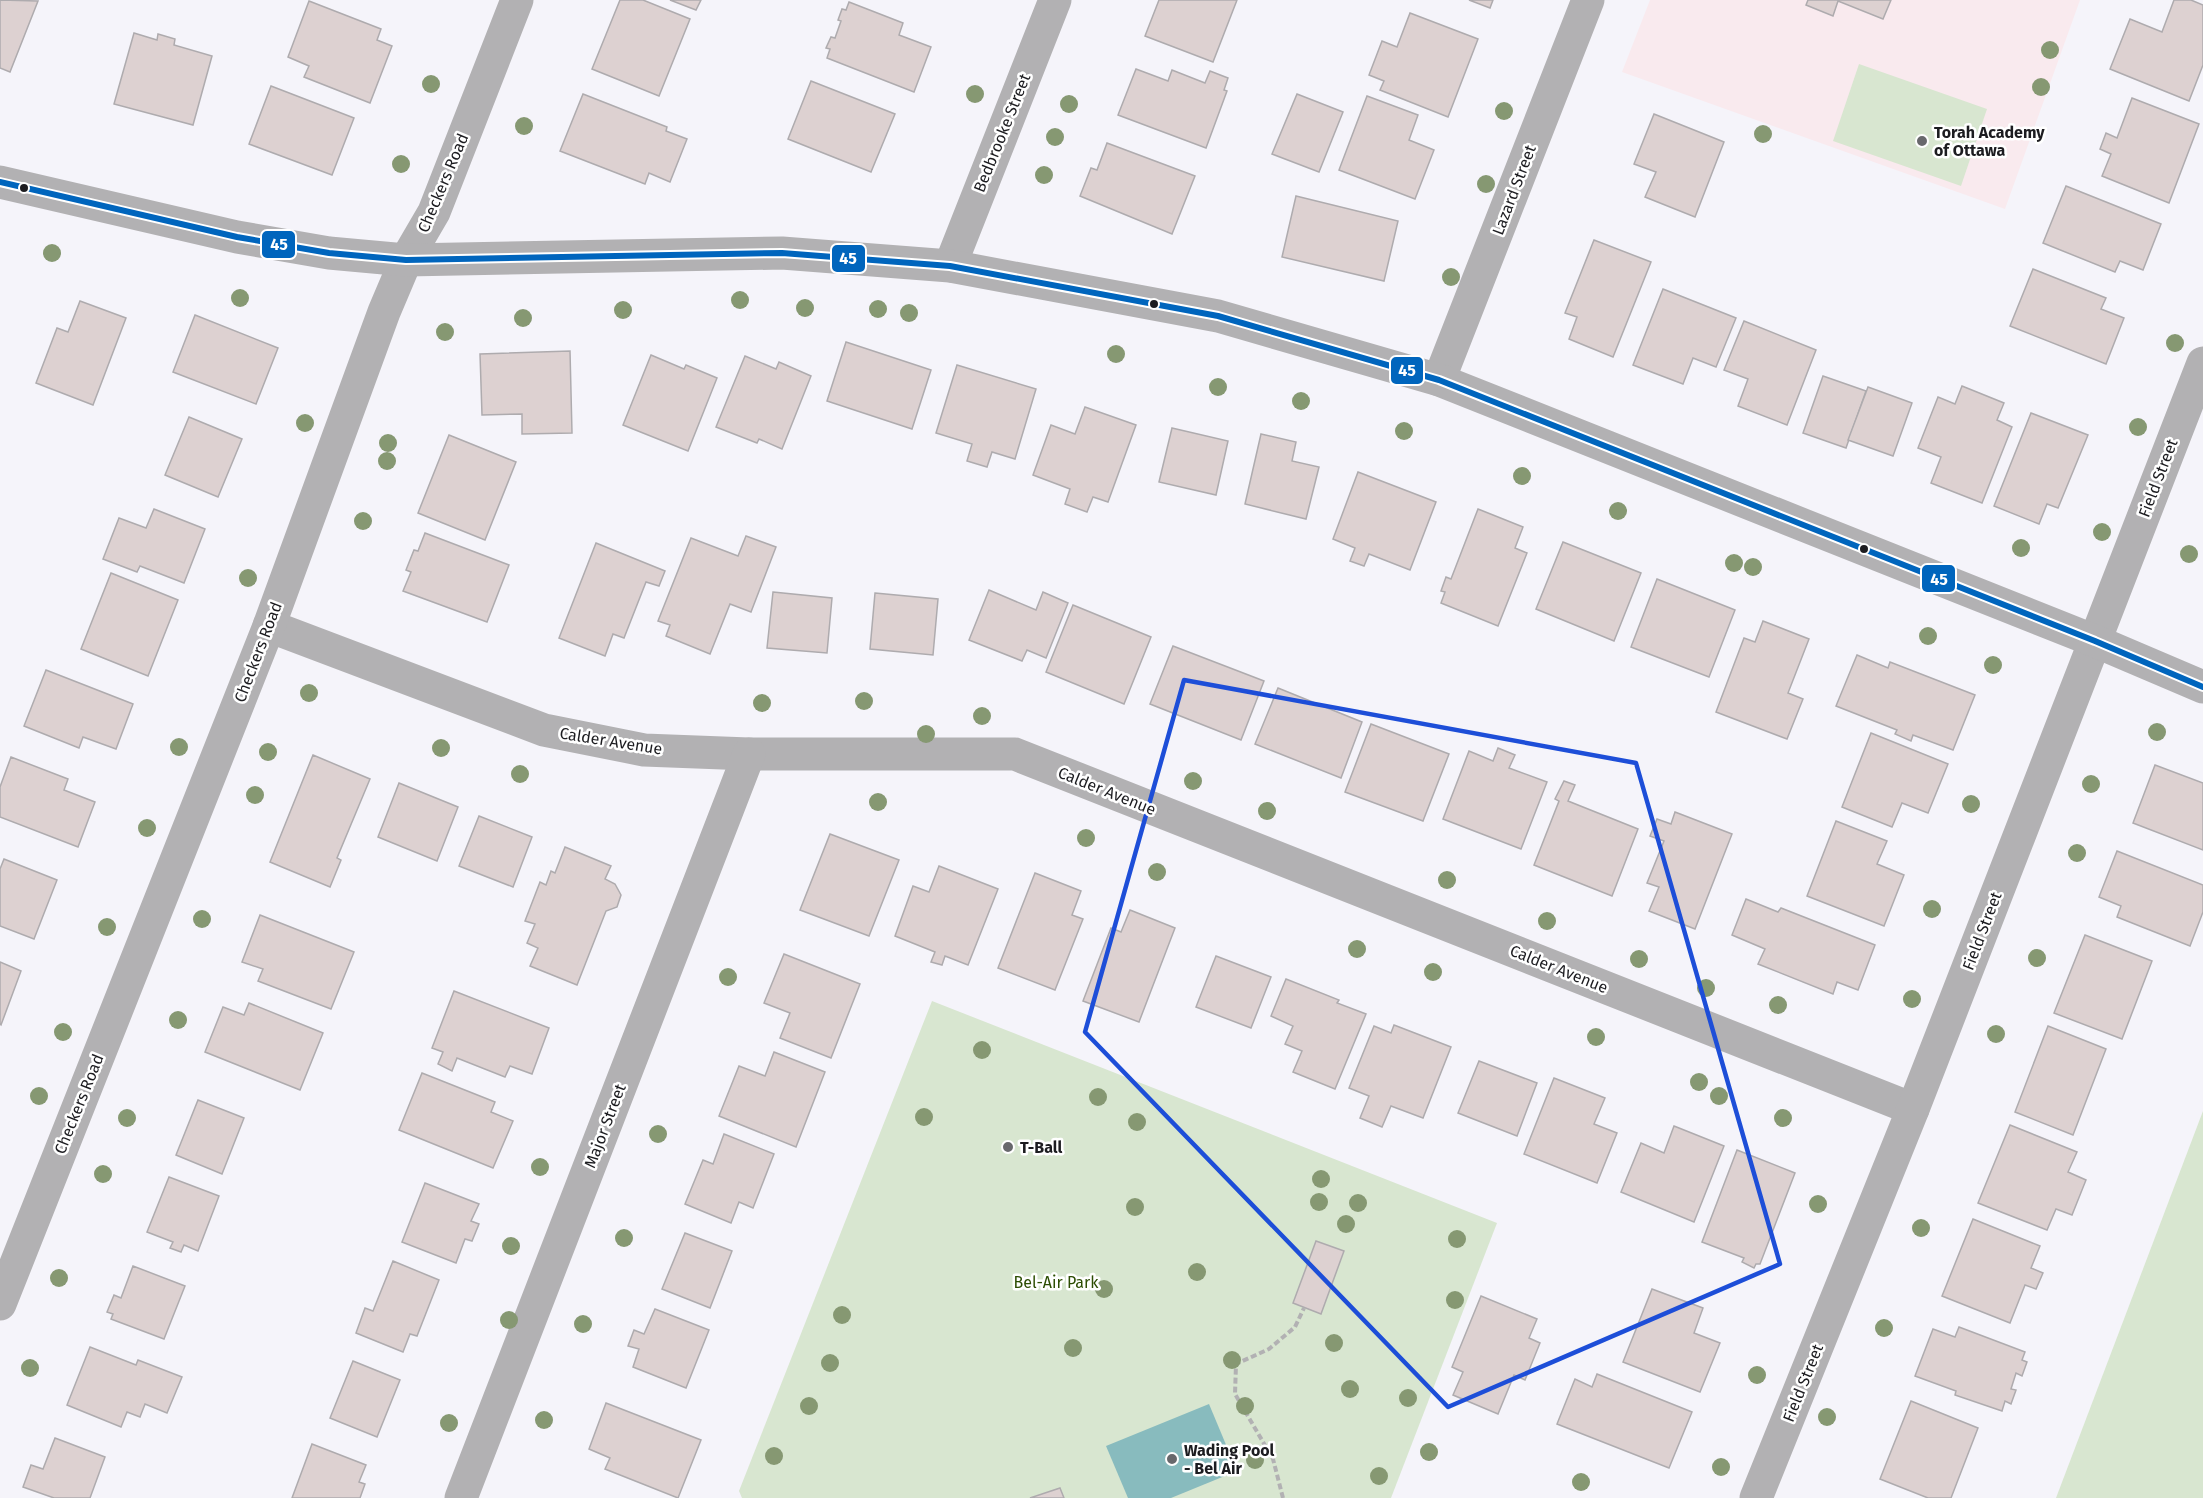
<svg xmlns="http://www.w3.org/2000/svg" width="2203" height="1498" font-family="'Fira Sans',sans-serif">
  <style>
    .education { fill: #f9eaee }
    .green { fill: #d8e6d0 }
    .water { fill: #88bbbe }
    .building { fill: #ddd1d1; stroke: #aeabae; stroke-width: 1.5 }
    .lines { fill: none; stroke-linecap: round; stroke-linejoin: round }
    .path { stroke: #b2b1b3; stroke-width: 4; stroke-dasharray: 6 3; stroke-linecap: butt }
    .minor { stroke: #b2b1b3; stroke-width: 33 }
    .tertiary { stroke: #b2b1b3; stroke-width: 33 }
    .bus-1-casing { stroke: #fff; stroke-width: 10 }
    .bus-1 { stroke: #0065bd; stroke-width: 6 }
    .tree { fill: #869872 }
    .marked { fill: none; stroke: #1d4ed8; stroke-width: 4.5; stroke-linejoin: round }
    .poi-dot { fill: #68686c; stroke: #fff; stroke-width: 2 }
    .bus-dot { fill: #1c1c20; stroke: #fff; stroke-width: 2 }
    .labels { text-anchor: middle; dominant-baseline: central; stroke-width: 5; stroke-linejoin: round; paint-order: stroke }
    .poi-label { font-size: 16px; font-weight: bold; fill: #1c1c20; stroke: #fff; text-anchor: start }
    .street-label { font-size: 16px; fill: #1c1c20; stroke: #fff }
    .park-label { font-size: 16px; fill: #2c4d03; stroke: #fff }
    .line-badge { stroke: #fff; stroke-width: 2 }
    .badge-label { font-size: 16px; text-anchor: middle; font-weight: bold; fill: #fff }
  </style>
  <rect width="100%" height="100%" fill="#f5f4fa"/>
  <polygon class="education" points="1650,0 2080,0 2005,209 1622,72"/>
  <g class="green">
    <polygon points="1859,64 1987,109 1961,186 1833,141"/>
    <polygon points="932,1001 1497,1223 1391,1498 742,1498 739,1491"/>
    <polygon points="2203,1111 2203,1498 2056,1498"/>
  </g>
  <polygon class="water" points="1209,1404 1237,1471 1171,1498 1128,1498 1106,1446"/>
  <g class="building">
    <polygon points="0,0 38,1 10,72 0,68"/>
    <polygon points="620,0 643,0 690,19 659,96 592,69"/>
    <polygon points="670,0 701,0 696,10"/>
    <polygon points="1159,0 1237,0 1213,62 1145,36"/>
    <polygon points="1469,0 1493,0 1490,8"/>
    <polygon points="1808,0 1891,0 1883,19 1838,1 1833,16 1806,5"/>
    <polygon points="2174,0 2191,0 2203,5 2203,65 2189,101 2110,69 2130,19 2162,32"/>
    <polygon points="309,1 381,29 377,40 392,46 370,103 304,77 309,66 288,57"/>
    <polygon points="849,2 903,23 899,35 931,47 914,92 827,58 830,49 826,48 831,37 835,38 841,21 838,20 842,9 846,10"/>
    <polygon points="1410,13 1478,39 1448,117 1380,90 1384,81 1369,75 1382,41 1397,47"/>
    <polygon points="134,33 157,40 158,34 175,39 174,45 212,56 193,125 114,104"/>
    <polygon points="1136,69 1168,81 1172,70 1205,83 1210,71 1228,78 1224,90 1227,91 1206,148 1118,115"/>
    <polygon points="811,81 895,114 871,172 788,139"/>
    <polygon points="271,86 354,118 332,175 249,144"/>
    <polygon points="583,94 667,127 666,131 687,139 670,182 649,173 645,184 560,151"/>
    <polygon points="1297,94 1343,112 1319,172 1272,154"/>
    <polygon points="1367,96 1418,115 1409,140 1434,150 1415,199 1339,170"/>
    <polygon points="2132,98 2199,124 2169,203 2102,176 2111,154 2100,149 2106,133 2117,138"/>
    <polygon points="1654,114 1724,142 1695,217 1645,197 1656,172 1634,164"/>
    <polygon points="1107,143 1195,176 1172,234 1080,196 1091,168 1097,170"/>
    <polygon points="2066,186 2161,224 2143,270 2120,261 2115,272 2043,243"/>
    <polygon points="1296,196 1398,221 1384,281 1282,257"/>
    <polygon points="1594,240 1651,262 1613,357 1569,339 1577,317 1565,313"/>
    <polygon points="2033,269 2106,298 2101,309 2124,318 2106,364 2010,326"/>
    <polygon points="1663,289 1736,318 1716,367 1693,358 1683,384 1633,365"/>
    <polygon points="80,301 126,318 93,405 36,383 57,328 68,332"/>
    <polygon points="195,315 278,348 256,404 173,372"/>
    <polygon points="1744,321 1816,350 1787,425 1738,406 1748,379 1724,370"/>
    <polygon points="846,342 931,370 912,429 827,401"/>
    <polygon points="570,351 572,433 522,434 522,414 482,415 480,354"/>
    <polygon points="651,355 684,369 686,365 717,378 688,451 623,425"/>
    <polygon points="745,356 776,369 779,362 811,376 782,449 759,439 757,443 716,427"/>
    <polygon points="957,365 1036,389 1015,459 992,452 987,467 967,461 972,444 936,433"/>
    <polygon points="1823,376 1866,391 1846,448 1803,433"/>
    <polygon points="1962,386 2004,403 1997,420 2012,427 1982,503 1931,483 1941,457 1918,448 1938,397 1955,404"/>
    <polygon points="1868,387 1912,403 1893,456 1848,440"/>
    <polygon points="1085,407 1136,425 1108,502 1093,497 1087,512 1065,504 1070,489 1033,475 1051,425 1075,434"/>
    <polygon points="2031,413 2088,435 2058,508 2047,504 2039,524 1994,506"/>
    <polygon points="189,417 242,439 218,497 165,475"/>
    <polygon points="1172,428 1228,441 1216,495 1159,482"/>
    <polygon points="1261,434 1296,442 1292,461 1319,467 1306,519 1245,504"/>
    <polygon points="449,435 516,462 485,540 418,513"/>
    <polygon points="1358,472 1436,502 1410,570 1369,554 1364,566 1350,561 1355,548 1333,539"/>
    <polygon points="154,509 205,529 184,583 140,566 137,572 103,559 119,518 146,528"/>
    <polygon points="1478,509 1523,527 1515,548 1527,553 1498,626 1441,603 1445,592 1441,591 1446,577 1451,579"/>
    <polygon points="425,533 509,565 487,622 403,591 411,572 406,570 414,550 418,551"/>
    <polygon points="746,536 776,547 751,612 730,604 710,654 666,636 670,625 658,621 691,538 738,556"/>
    <polygon points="1563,542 1641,573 1614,641 1536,609"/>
    <polygon points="596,543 665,571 659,586 646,582 624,638 613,634 605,656 559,638"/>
    <polygon points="111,573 178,600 148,676 81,649"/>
    <polygon points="1657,579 1735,610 1709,677 1631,647"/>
    <polygon points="989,590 1036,610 1043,592 1068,603 1046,658 1027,650 1022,661 969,640"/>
    <polygon points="773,592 832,598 827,653 767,648"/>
    <polygon points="875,593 938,599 933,655 870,649"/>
    <polygon points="1073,605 1151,637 1124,704 1046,672"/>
    <polygon points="1763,621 1809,639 1788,693 1803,699 1787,739 1716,712 1744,638 1755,642"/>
    <polygon points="1173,646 1264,681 1241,740 1150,704"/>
    <polygon points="1857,655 1888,668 1890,662 1975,695 1953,750 1913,735 1911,741 1895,734 1897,730 1836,706"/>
    <polygon points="46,670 133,704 116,749 83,737 79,748 24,726"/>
    <polygon points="1278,688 1362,722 1341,778 1255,744"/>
    <polygon points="1371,724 1449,754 1423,821 1345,792"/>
    <polygon points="1871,733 1948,764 1928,813 1902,803 1892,827 1842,807"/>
    <polygon points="1498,748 1515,755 1509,768 1547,782 1521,849 1443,819 1469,751 1493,761"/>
    <polygon points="313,755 370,779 337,858 341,860 330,887 270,862"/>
    <polygon points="11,757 68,779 64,790 95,802 78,847 0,817 0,787"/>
    <polygon points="2155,765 2203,783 2203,850 2133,823"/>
    <polygon points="1564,781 1575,785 1568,801 1638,829 1612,896 1534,865 1559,801 1555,799"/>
    <polygon points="399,783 458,807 437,861 378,837"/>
    <polygon points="1675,812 1732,834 1695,929 1649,911 1659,887 1647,883 1664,841 1650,836 1657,819 1671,824"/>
    <polygon points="479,816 532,837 513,887 459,866"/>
    <polygon points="1836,821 1887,841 1877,864 1904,875 1884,926 1807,896"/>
    <polygon points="830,834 899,860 869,936 800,910"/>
    <polygon points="565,847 611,866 605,879 615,884 621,895 617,907 606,911 577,985 530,966 538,948 527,943 535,924 525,921 540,882 546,885 551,871 555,873"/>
    <polygon points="2117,851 2203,885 2203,912 2190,946 2117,917 2121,906 2099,897"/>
    <polygon points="4,859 57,880 34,939 0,926 0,869"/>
    <polygon points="939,866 998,889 968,965 945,956 942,965 931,962 935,952 895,936 913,886 929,892"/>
    <polygon points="1035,873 1081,891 1072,915 1083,919 1055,990 998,968"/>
    <polygon points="1746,899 1778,912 1781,908 1875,945 1858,990 1837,982 1833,994 1758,964 1765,949 1732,935"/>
    <polygon points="1130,910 1175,928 1139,1022 1083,1001 1111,928 1121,932"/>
    <polygon points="260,915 354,952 331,1009 258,981 263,969 242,962"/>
    <polygon points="2085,935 2152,961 2122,1039 2054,1013"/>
    <polygon points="784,954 860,984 831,1058 780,1038 790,1013 764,1003"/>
    <polygon points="1216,956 1271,977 1251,1028 1196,1007"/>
    <polygon points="0,962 21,971 1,1025 0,1024"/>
    <polygon points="1286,979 1339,1000 1337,1003 1366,1014 1335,1089 1293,1072 1302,1051 1285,1044 1293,1026 1271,1016"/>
    <polygon points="454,991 549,1028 532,1074 510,1066 505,1077 457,1058 452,1071 438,1064 443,1052 432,1048"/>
    <polygon points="249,1003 323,1033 300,1090 205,1052 223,1007 244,1015"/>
    <polygon points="1394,1025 1451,1047 1423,1118 1391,1106 1382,1127 1360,1118 1369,1096 1349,1088 1374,1026 1391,1033"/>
    <polygon points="2048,1026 2106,1049 2073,1135 2015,1112"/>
    <polygon points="774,1052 825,1072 796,1147 719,1116 739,1066 765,1076"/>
    <polygon points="1479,1061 1537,1083 1517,1136 1458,1113"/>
    <polygon points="422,1073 495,1102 491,1112 513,1121 493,1168 399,1130"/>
    <polygon points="1554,1078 1605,1098 1594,1124 1617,1133 1597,1183 1524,1154"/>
    <polygon points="198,1100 244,1118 222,1174 176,1155"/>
    <polygon points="2010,1125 2077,1152 2068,1172 2086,1180 2072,1215 2056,1209 2047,1230 1978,1203"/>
    <polygon points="1674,1126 1724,1146 1694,1222 1621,1192 1641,1143 1664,1153"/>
    <polygon points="724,1134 774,1154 753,1208 739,1202 731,1223 685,1204 703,1160 713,1164"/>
    <polygon points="1737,1150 1795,1173 1760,1264 1756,1264 1754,1268 1742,1262 1744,1258 1702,1242"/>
    <polygon points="169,1177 219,1196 198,1251 184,1245 181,1252 170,1248 173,1242 147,1232"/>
    <polygon points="425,1183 479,1204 471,1221 479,1224 472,1241 465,1239 456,1263 402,1242"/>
    <polygon points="1973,1219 2040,1246 2031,1268 2043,1273 2036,1289 2025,1285 2010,1323 1942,1296"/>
    <polygon points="685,1233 732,1251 710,1308 662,1289"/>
    <polygon points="1316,1241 1344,1251 1321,1314 1293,1303"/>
    <polygon points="393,1261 439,1280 417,1336 410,1334 403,1352 356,1333 365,1308 373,1311"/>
    <polygon points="133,1266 185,1286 164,1339 111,1319 113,1314 107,1312 114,1295 121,1298"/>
    <polygon points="1652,1289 1703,1308 1694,1333 1720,1343 1700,1392 1623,1362"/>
    <polygon points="1481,1296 1537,1319 1529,1338 1540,1343 1525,1380 1514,1375 1498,1414 1453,1395 1463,1372 1452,1367"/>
    <polygon points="655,1309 709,1330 686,1388 633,1367 639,1349 628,1346 634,1330 644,1334"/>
    <polygon points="1959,1327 2025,1352 2022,1360 2027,1362 2022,1376 2016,1373 2011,1389 2016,1390 2011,1404 2005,1401 2002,1411 1955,1395 1956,1391 1915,1376 1933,1329 1955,1337"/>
    <polygon points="90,1347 136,1365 138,1360 182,1377 167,1413 145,1404 140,1417 127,1412 121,1427 67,1405"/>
    <polygon points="353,1361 400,1380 377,1437 330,1418"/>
    <polygon points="1597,1374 1692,1412 1669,1468 1557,1424 1575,1379 1592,1387"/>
    <polygon points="1911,1401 1978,1428 1951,1498 1928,1498 1880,1479"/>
    <polygon points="606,1403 701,1440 678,1498 605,1469 610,1458 589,1449"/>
    <polygon points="55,1438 105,1457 90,1498 54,1498 23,1487 31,1465 43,1469"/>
    <polygon points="312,1444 366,1465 359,1482 365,1484 360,1498 292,1498"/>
    <polygon points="1060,1488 1064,1498 1030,1498"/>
  </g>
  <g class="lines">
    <polyline class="path" points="1283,1498 1273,1459 1235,1394 1236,1364 1269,1349 1295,1327 1304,1308"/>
    <g class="minor">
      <polyline points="950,266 1055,0"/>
      <polyline points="1439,380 1588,0"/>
      <polyline points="269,626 544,730 644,750 749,754 1015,754 1913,1109"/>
      <polyline points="0,1304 269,626 384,312 406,260 434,212 517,0"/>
      <polyline points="461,1498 749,754"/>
      <polyline points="1756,1498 1913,1109 2203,363"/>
    </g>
    <polyline class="tertiary" points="0,182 237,237 329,253 406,260 782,253 950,266 1218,316 1439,380 2095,641 2203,687"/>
    <defs>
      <polyline id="bus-1" points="0,182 237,237 329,253 406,260 782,253 950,266 1218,316 1439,380 2095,641 2203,687"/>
    </defs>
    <use href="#bus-1" class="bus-1-casing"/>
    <use href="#bus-1" class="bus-1"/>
  </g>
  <g class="tree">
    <circle cx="2050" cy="50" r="9"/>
    <circle cx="431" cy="84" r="9"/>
    <circle cx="2041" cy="87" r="9"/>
    <circle cx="975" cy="94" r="9"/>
    <circle cx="1069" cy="104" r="9"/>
    <circle cx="1504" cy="111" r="9"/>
    <circle cx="524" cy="126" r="9"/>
    <circle cx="1763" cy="134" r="9"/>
    <circle cx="1055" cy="137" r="9"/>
    <circle cx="401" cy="164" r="9"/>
    <circle cx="1044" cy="175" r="9"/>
    <circle cx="1486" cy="184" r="9"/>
    <circle cx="52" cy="253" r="9"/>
    <circle cx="1451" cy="277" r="9"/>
    <circle cx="240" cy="298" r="9"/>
    <circle cx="740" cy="300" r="9"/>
    <circle cx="805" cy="308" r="9"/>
    <circle cx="878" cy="309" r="9"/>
    <circle cx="623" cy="310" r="9"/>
    <circle cx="909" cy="313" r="9"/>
    <circle cx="523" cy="318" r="9"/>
    <circle cx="445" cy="332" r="9"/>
    <circle cx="2175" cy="343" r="9"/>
    <circle cx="1116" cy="354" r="9"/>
    <circle cx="1218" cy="387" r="9"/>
    <circle cx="1301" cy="401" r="9"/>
    <circle cx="305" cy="423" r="9"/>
    <circle cx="2138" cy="427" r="9"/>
    <circle cx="1404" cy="431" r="9"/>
    <circle cx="388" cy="443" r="9"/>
    <circle cx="387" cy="461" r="9"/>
    <circle cx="1522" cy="476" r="9"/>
    <circle cx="1618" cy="511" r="9"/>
    <circle cx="363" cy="521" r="9"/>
    <circle cx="2102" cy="532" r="9"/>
    <circle cx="2021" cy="548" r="9"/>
    <circle cx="2189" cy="554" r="9"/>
    <circle cx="1734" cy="563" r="9"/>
    <circle cx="1753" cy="567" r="9"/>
    <circle cx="248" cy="578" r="9"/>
    <circle cx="1928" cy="636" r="9"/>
    <circle cx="1993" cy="665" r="9"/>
    <circle cx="309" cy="693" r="9"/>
    <circle cx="864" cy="701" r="9"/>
    <circle cx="762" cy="703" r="9"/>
    <circle cx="982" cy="716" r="9"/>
    <circle cx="2157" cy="732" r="9"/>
    <circle cx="926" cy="734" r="9"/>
    <circle cx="179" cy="747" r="9"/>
    <circle cx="441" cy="748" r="9"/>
    <circle cx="268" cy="752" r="9"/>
    <circle cx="520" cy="774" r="9"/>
    <circle cx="1193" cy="781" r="9"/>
    <circle cx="2091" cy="784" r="9"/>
    <circle cx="255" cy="795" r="9"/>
    <circle cx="878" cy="802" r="9"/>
    <circle cx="1971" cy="804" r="9"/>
    <circle cx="1267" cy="811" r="9"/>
    <circle cx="147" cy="828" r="9"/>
    <circle cx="1086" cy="838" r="9"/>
    <circle cx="2077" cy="853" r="9"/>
    <circle cx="1157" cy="872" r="9"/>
    <circle cx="1447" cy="880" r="9"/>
    <circle cx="1932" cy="909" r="9"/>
    <circle cx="202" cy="919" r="9"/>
    <circle cx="1547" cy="921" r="9"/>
    <circle cx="107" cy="927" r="9"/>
    <circle cx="1357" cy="949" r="9"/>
    <circle cx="2037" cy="958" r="9"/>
    <circle cx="1639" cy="959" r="9"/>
    <circle cx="1433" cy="972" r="9"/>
    <circle cx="728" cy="977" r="9"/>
    <circle cx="1706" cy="988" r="9"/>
    <circle cx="1912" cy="999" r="9"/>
    <circle cx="1778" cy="1005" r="9"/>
    <circle cx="178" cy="1020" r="9"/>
    <circle cx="63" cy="1032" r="9"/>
    <circle cx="1996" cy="1034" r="9"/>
    <circle cx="1596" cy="1037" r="9"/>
    <circle cx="982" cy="1050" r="9"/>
    <circle cx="1699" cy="1082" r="9"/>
    <circle cx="39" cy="1096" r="9"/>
    <circle cx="1719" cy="1096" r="9"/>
    <circle cx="1098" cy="1097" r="9"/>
    <circle cx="924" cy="1117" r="9"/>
    <circle cx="127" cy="1118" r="9"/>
    <circle cx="1783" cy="1118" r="9"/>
    <circle cx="1137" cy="1122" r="9"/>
    <circle cx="658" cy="1134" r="9"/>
    <circle cx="540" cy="1167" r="9"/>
    <circle cx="103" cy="1174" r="9"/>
    <circle cx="1321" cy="1179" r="9"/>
    <circle cx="1319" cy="1202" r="9"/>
    <circle cx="1358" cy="1203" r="9"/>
    <circle cx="1818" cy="1204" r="9"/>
    <circle cx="1135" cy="1207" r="9"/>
    <circle cx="1346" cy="1224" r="9"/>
    <circle cx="1921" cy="1228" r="9"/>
    <circle cx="624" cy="1238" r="9"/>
    <circle cx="1457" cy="1239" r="9"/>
    <circle cx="511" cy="1246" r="9"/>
    <circle cx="1197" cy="1272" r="9"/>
    <circle cx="59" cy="1278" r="9"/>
    <circle cx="1104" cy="1289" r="9"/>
    <circle cx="1455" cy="1300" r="9"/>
    <circle cx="842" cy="1315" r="9"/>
    <circle cx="509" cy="1320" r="9"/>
    <circle cx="583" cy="1324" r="9"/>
    <circle cx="1884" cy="1328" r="9"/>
    <circle cx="1334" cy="1343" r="9"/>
    <circle cx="1073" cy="1348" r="9"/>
    <circle cx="1232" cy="1360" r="9"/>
    <circle cx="830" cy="1363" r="9"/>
    <circle cx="30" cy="1368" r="9"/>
    <circle cx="1757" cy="1375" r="9"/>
    <circle cx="1350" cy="1389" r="9"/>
    <circle cx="1408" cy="1398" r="9"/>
    <circle cx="809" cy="1406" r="9"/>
    <circle cx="1245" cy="1406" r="9"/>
    <circle cx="1827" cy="1417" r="9"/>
    <circle cx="544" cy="1420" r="9"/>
    <circle cx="449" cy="1423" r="9"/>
    <circle cx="1429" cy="1452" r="9"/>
    <circle cx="774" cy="1456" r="9"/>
    <circle cx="1255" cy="1460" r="9"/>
    <circle cx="1721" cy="1467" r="9"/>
    <circle cx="1379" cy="1476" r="9"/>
    <circle cx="1581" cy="1482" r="9"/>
  </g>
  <path class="marked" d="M1184,680L1636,763L1780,1264L1448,1407L1085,1032Z"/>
  <g class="poi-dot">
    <circle cx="1922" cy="141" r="6"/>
    <circle cx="1008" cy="1147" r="6"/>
    <circle cx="1172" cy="1459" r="6"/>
  </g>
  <g class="bus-dot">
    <circle cx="24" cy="188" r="5"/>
    <circle cx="1154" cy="304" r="5"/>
    <circle cx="1864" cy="549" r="5"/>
  </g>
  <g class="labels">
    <g class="poi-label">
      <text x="1934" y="132">Torah Academy<tspan x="1934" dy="18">of Ottawa</tspan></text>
      <text x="1020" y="1147">T-Ball</text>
      <text x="1184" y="1450">Wading Pool<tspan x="1184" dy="18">- Bel Air</tspan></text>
    </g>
    <g class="street-label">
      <text transform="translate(1002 133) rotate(-68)">Bedbrooke Street</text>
      <text transform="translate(443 183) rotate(-67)">Checkers Road</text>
      <text transform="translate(1514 190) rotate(-69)">Lazard Street</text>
      <text transform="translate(2158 478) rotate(-69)">Field Street</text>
      <text transform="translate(258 652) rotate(-69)">Checkers Road</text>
      <text transform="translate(611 741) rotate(9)">Calder Avenue</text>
      <text transform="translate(1107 791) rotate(22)">Calder Avenue</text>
      <text transform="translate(1982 931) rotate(-69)">Field Street</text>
      <text transform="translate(1559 969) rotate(22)">Calder Avenue</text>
      <text transform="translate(79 1104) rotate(-68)">Checkers Road</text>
      <text transform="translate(605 1126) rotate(-69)">Major Street</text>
      <text transform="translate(1803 1383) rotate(-68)">Field Street</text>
    </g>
    <g class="park-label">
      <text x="1056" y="1282">Bel-Air Park</text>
    </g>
  </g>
  <g class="line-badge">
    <rect x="261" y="230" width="35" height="29" rx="6" fill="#0065bd"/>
    <rect x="831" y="244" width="35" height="29" rx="6" fill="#0065bd"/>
    <rect x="1390" y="356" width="34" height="29" rx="6" fill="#0065bd"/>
    <rect x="1921" y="564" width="35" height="29" rx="6" fill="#0065bd"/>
  </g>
  <g class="badge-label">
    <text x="279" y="250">45</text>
    <text x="848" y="264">45</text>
    <text x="1407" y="376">45</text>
    <text x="1939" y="585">45</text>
  </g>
</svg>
